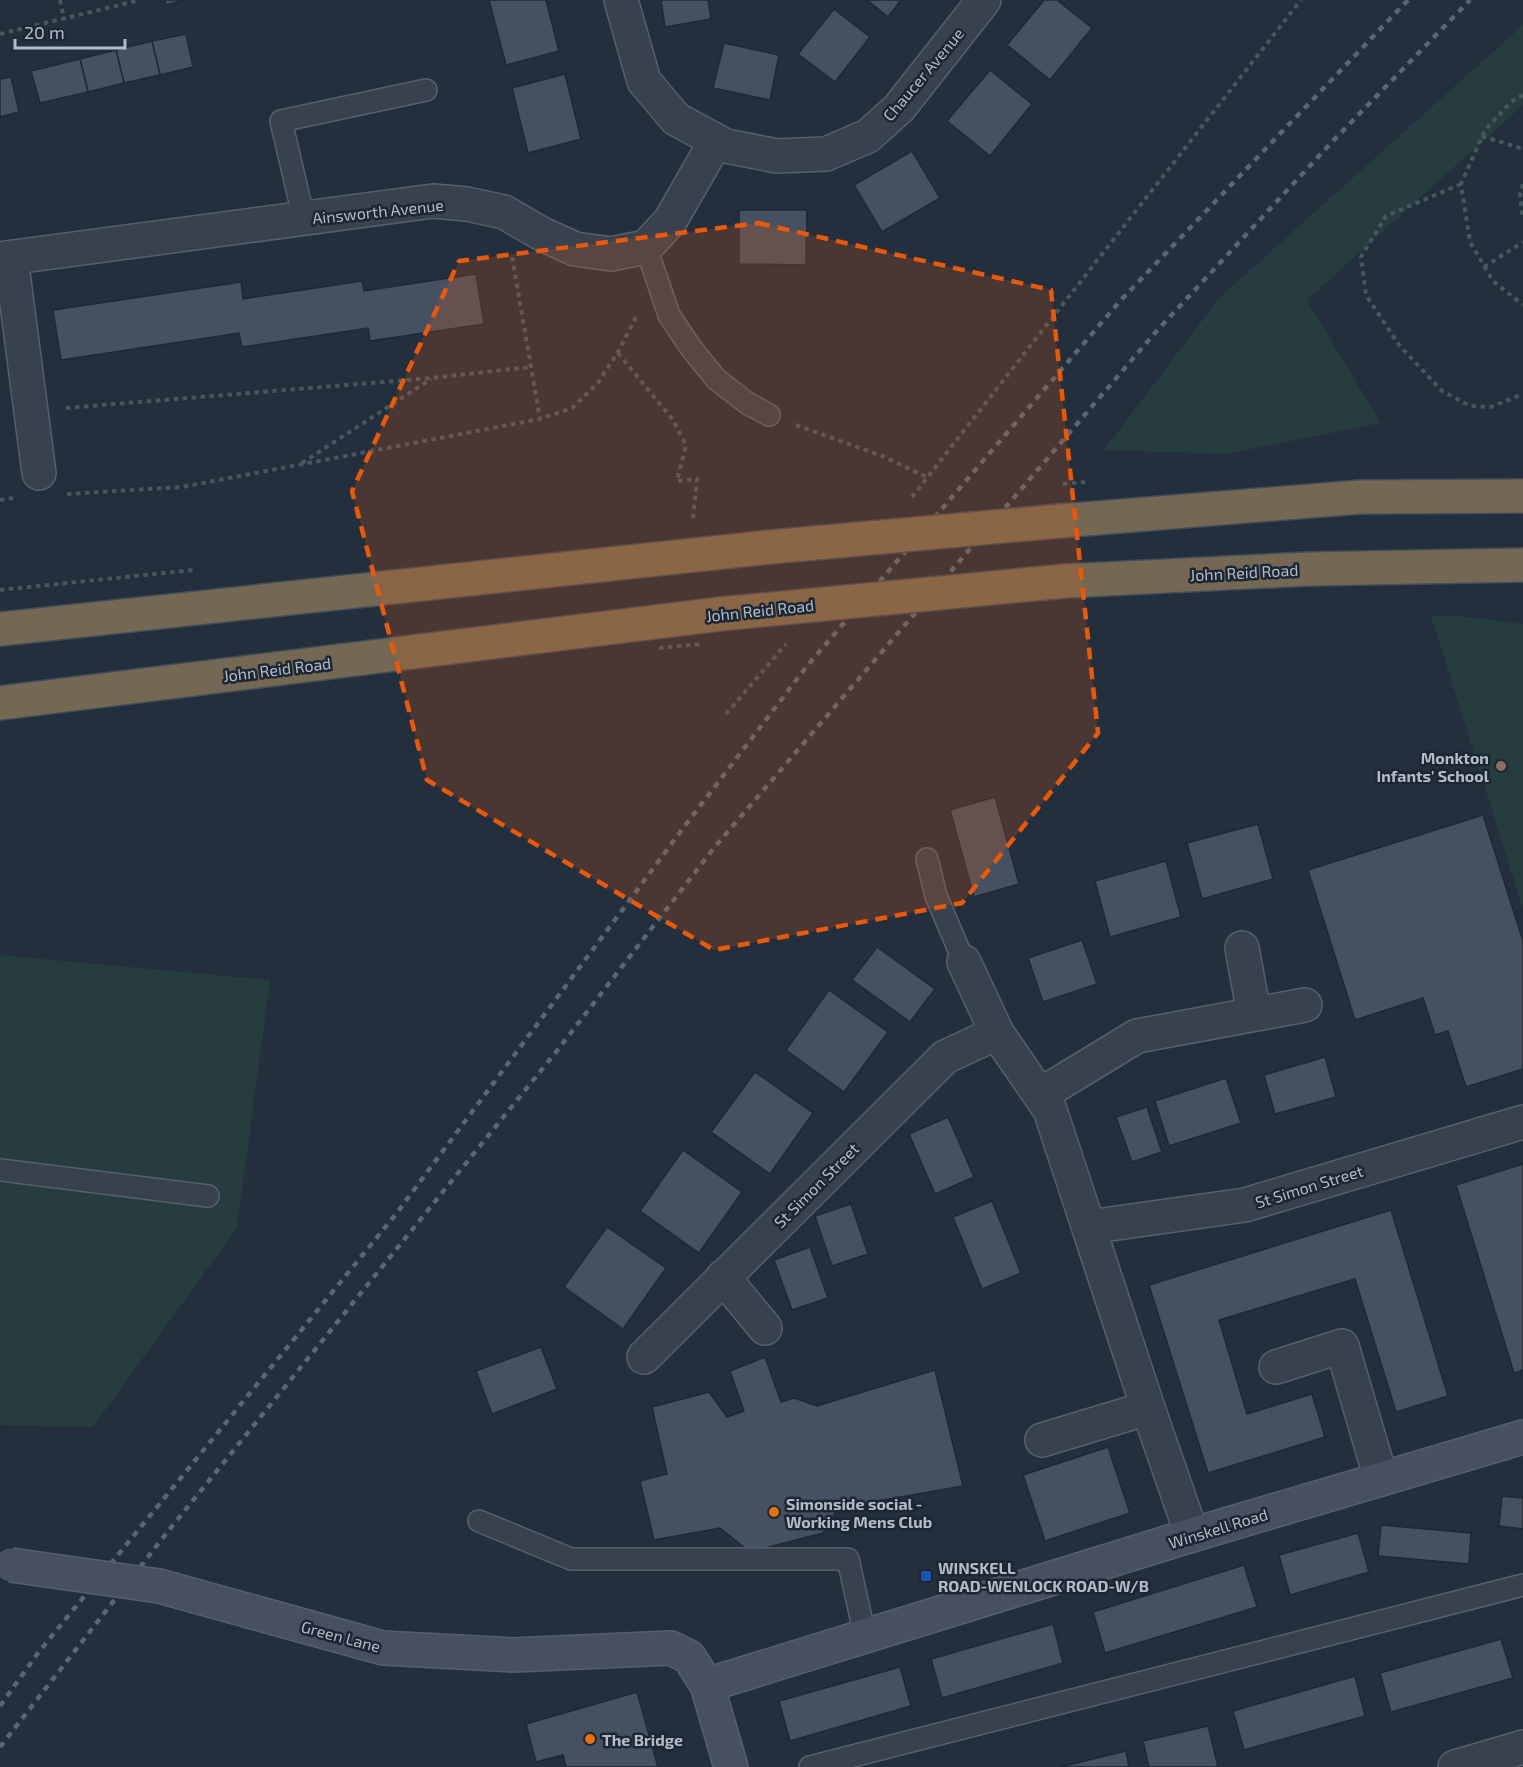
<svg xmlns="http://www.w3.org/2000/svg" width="1523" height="1767" font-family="'Exo 2',sans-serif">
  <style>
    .green { fill: #263c3f }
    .building { fill: #455162; stroke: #1f2835; stroke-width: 1.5 }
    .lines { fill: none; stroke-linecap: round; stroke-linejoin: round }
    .lane-casing { stroke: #565f6c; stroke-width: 24 }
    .street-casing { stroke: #565f6c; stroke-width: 36 }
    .secondary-casing { stroke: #565f6c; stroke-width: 36 }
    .highway-casing { stroke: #434c59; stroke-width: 36 }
    .path { stroke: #44595c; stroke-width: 4; stroke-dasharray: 4.5 4.5; stroke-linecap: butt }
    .lane { stroke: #38414e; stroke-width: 21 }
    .street { stroke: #38414e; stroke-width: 33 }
    .secondary { stroke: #465061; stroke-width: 33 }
    .highway { stroke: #746855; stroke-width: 33 }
    .rail { stroke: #5a6575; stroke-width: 4.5; stroke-dasharray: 6 6; stroke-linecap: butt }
    .secondary-bridge-casing { stroke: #565f6c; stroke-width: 36; stroke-linecap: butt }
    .highway-bridge-casing { stroke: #434c59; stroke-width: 36; stroke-linecap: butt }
    .path-bridge { stroke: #44595c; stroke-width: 4; stroke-dasharray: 4.5 4.5; stroke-linecap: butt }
    .secondary-bridge { stroke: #465061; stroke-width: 33 }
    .highway-bridge { stroke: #746855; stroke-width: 33 }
    .marked { fill: #e8590c; fill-opacity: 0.2; stroke: #e8590c; stroke-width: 4.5; stroke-dasharray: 12 8; stroke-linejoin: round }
    .education-dot { fill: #8d6e63; stroke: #1d2633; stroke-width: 2 }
    .food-dot { fill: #e8710a; stroke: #1d2633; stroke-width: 2 }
    .transit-dot { fill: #1a4fb4; stroke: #1d2633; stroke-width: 2 }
    .labels { text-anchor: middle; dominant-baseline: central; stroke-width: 5; stroke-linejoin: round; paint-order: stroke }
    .street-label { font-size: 16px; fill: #b4bcc9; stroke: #1d2633 }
    .poi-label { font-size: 16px; font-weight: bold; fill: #b4bcc9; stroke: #1d2633; text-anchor: start }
  </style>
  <rect width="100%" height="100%" fill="#242f3e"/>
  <g class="green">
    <polygon points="1523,25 1523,105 1307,300 1381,423 1225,454 1104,450 1219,298"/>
    <polygon points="1431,616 1460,616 1523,624 1523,909"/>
    <polygon points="0,955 270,980 237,1228 93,1427 0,1425"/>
  </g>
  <g class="building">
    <polygon points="165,0 185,0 166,5"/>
    <polygon points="489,0 546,0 559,51 506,65"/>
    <polygon points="661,0 708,0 711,19 665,27"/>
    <polygon points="867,0 901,0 888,17"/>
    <polygon points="1044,0 1057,0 1092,28 1050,80 1007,45"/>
    <polygon points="834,9 870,37 835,82 798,54"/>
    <polygon points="186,34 193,67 160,75 152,41"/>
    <polygon points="152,41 160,75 124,83 116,50"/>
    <polygon points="724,43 779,55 770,100 713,88"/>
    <polygon points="116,50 124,83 88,92 80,59"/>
    <polygon points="80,59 88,92 40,103 31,71"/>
    <polygon points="990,70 1032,104 990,156 947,121"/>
    <polygon points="565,74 581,139 528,153 512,88"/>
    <polygon points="11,77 19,112 0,117 0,79"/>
    <polygon points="912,151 940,198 882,232 854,185"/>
    <polygon points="739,210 807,210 806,265 739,264"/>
    <polygon points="476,274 484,324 370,341 368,328 242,347 239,333 61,360 53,310 241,282 243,299 362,281 364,291"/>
    <polygon points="995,797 1019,884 974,897 950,810"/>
    <polygon points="1483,815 1523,941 1523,1069 1466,1087 1448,1031 1435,1035 1423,998 1355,1020 1308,870"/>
    <polygon points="1258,824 1273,879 1202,899 1187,843"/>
    <polygon points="1166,861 1181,917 1110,937 1095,881"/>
    <polygon points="1082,940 1097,984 1043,1002 1028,958"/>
    <polygon points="877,947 935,989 910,1022 852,980"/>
    <polygon points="829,990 888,1032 844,1092 786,1050"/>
    <polygon points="1325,1057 1336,1097 1275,1114 1264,1075"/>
    <polygon points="755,1072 813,1113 770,1174 711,1132"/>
    <polygon points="1226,1078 1241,1123 1169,1146 1155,1101"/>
    <polygon points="1147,1107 1162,1152 1132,1162 1116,1117"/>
    <polygon points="948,1117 974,1177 935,1194 909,1134"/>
    <polygon points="683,1150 742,1192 699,1253 640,1211"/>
    <polygon points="1523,1164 1523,1370 1514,1373 1456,1185"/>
    <polygon points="992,1201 1021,1273 982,1289 953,1217"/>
    <polygon points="851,1204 868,1254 832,1266 815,1216"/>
    <polygon points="1391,1210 1448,1396 1396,1412 1355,1279 1219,1320 1247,1414 1312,1394 1325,1437 1208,1473 1149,1285"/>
    <polygon points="607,1227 666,1268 623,1329 564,1287"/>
    <polygon points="810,1247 828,1298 792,1310 774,1260"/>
    <polygon points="541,1347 557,1389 492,1414 476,1371"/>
    <polygon points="765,1357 781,1402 794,1398 817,1406 935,1370 963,1486 838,1508 823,1533 750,1552 720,1528 654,1540 640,1481 667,1474 652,1407 709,1392 727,1417 744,1411 730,1371"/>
    <polygon points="1108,1447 1130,1513 1045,1541 1023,1475"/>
    <polygon points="1502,1496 1523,1498 1523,1529 1499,1526"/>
    <polygon points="1381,1525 1471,1533 1469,1564 1378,1556"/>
    <polygon points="1358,1533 1369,1572 1290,1595 1279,1555"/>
    <polygon points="1244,1565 1257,1607 1105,1653 1093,1612"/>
    <polygon points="1053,1624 1063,1663 942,1698 931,1659"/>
    <polygon points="1501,1639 1513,1678 1391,1712 1380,1673"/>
    <polygon points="900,1667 911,1706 790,1741 779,1701"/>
    <polygon points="1355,1676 1365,1716 1244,1750 1233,1711"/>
    <polygon points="637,1692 658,1767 566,1767 563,1755 536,1762 526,1724"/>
    <polygon points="1208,1726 1218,1767 1149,1767 1143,1741"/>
    <polygon points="1126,1751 1129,1767 1060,1767"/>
  </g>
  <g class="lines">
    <defs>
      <g id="lane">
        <polyline points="304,219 281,121 426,90"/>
        <polyline points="646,247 669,315 691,348 716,379 747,403 769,415"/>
        <polyline points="927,859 936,896 964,962"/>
        <polyline points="0,1170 208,1196"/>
        <polyline points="479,1521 571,1559 848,1559 865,1636"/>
        <polyline points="810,1767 1523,1585"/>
      </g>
      <g id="street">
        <polyline points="621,0 644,81 676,119 726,146 777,156 826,154 868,136 899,108 984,0"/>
        <polyline points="11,258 39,473"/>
        <polyline points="0,259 433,201 467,204 504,212 542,234 575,249 611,254 646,247 670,221 716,141"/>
        <polyline points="1242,948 1254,1014"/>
        <polyline points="964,962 997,1033 1050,1110 1148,1408 1192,1535"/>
        <polyline points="1040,1095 1137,1036 1305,1005"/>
        <polyline points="1089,1227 1245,1205 1523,1122"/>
        <polyline points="723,1277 765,1328"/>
        <polyline points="644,1357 945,1057 997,1033"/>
        <polyline points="1276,1367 1342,1346 1381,1479"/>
        <polyline points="1042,1440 1148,1408"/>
        <polyline points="1455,1767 1523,1747"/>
      </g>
      <g id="secondary">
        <polyline points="159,1586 383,1648 514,1655 671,1648 689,1657 707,1685 731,1767"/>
        <polyline points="707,1685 1192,1535 1523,1437"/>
      </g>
      <g id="highway">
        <polyline points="1060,521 1360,497 1523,496"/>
        <polyline points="1065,581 1308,569 1523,565"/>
        <polyline points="0,629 770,547"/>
        <polyline points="0,703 720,614"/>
      </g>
    </defs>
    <use href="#lane" class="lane-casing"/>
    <use href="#street" class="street-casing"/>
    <use href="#secondary" class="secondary-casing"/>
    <use href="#highway" class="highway-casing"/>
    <g class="path">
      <polyline points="60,0 64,19"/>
      <polyline points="0,34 140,0"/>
      <polyline points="1523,95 1512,101 1485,130 1461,184 1470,242 1493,281 1523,305"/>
      <polyline points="1482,136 1523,149"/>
      <polyline points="1461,184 1386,216 1361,257 1366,295 1399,345 1442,391 1470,406 1491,407 1523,394"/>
      <polyline points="1523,184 1520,194 1523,219"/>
      <polyline points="512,257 540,419"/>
      <polyline points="1484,267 1523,242"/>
      <polyline points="618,353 673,420 686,445 677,481 697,479 693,519"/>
      <polyline points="66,408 432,378 531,367"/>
      <polyline points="796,425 882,456 929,478"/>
      <polyline points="302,463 431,379"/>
      <polyline points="67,494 182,487 540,419 572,408 597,384 618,352 637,315"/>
      <polyline points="912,497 1301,0"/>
      <polyline points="0,500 14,498"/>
      <polyline points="0,590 193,570"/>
      <polyline points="726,714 786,644"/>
    </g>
    <use href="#lane" class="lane"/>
    <use href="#street" class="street"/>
    <use href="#secondary" class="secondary"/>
    <use href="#highway" class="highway"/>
    <g class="rail">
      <polyline points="0,1706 38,1653 396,1214 684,827 807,666 1121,300 1408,0"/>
      <polyline points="0,1747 169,1530 556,1052 713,849 1154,334 1331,143 1470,0"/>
    </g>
    <defs>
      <polyline id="secondary-bridge" points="11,1565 159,1586"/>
      <g id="highway-bridge">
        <polyline points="770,547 1060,521"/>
        <polyline points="720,614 1065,581"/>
      </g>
    </defs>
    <use href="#secondary-bridge" class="secondary-bridge-casing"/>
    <use href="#highway-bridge" class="highway-bridge-casing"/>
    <g class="path-bridge">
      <polyline points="1063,484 1087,482"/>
      <polyline points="659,648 702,644"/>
    </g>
    <use href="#secondary-bridge" class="secondary-bridge"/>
    <use href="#highway-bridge" class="highway-bridge"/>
  </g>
  <path class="marked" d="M758,223L1051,290L1098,733L962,903L714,950L427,780L352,491L459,261Z"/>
  <circle class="education-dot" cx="1501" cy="766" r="6"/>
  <g class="food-dot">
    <circle cx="774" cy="1512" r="6"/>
    <circle cx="590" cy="1739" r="6"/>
  </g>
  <rect class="transit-dot" x="920" y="1570" width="12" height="12" rx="3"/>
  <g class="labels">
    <g class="street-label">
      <text transform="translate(923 74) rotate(-50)">Chaucer Avenue</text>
      <text transform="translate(378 211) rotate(-6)">Ainsworth Avenue</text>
      <text transform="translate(1244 572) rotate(-3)">John Reid Road</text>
      <text transform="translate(760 610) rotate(-6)">John Reid Road</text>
      <text transform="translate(277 669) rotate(-7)">John Reid Road</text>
      <text transform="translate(816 1185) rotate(-45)">St Simon Street</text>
      <text transform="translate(1309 1186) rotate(-17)">St Simon Street</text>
      <text transform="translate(1218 1528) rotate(-17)">Winskell Road</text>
      <text transform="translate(341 1636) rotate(15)">Green Lane</text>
    </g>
    <g class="poi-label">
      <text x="1489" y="757" text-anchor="end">Monkton<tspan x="1489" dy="18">Infants' School</tspan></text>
      <text x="786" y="1503">Simonside social -<tspan x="786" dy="18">Working Mens Club</tspan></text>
      <text x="938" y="1567">WINSKELL<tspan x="938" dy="18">ROAD-WENLOCK ROAD-W/B</tspan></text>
      <text x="602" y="1739">The Bridge</text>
    </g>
  </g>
  <path d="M15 39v9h110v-9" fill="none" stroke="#b4bcc9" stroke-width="3"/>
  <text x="24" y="39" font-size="18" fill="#b4bcc9" stroke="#1d2633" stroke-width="4.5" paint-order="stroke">20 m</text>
</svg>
